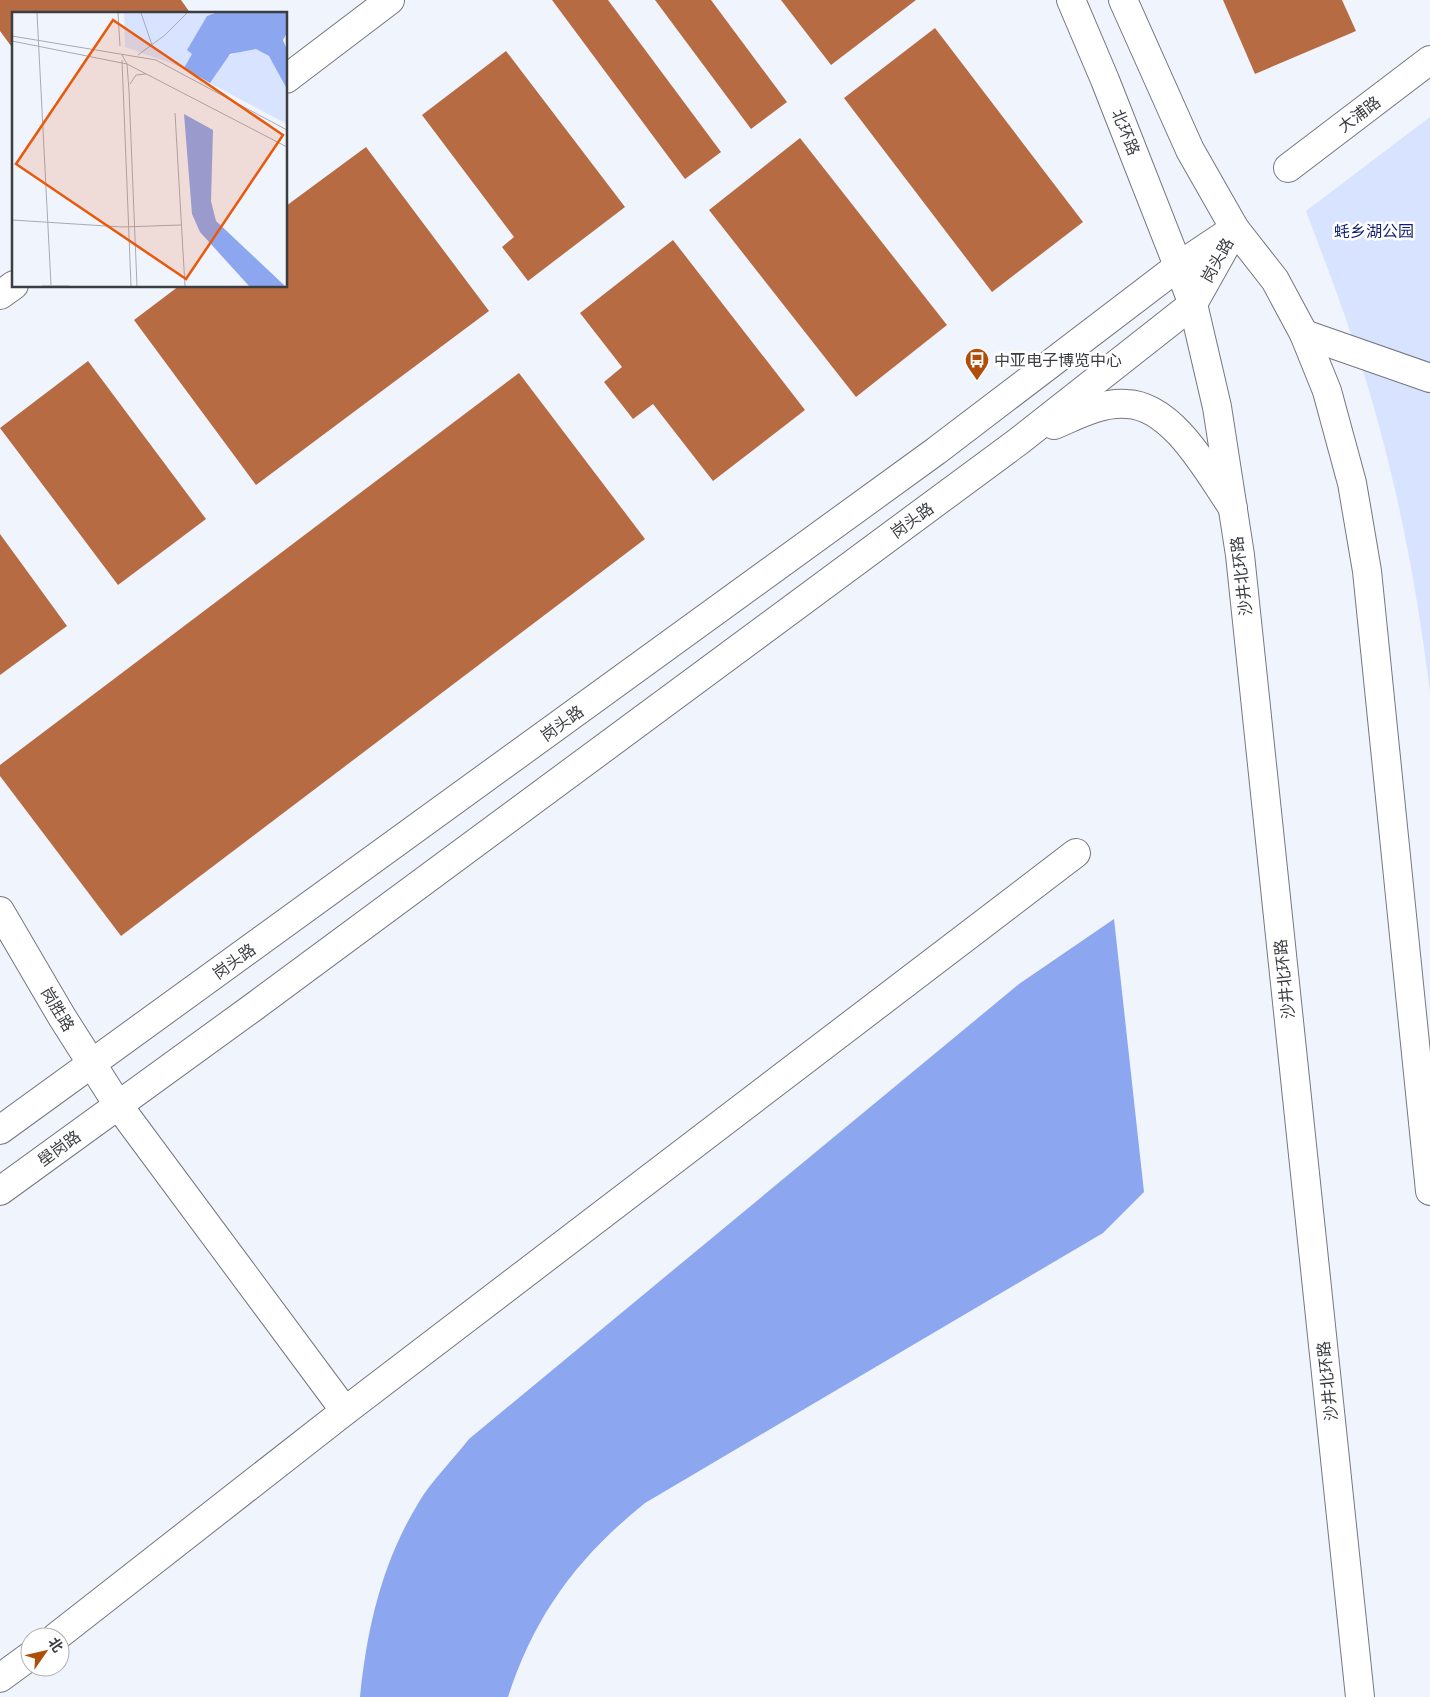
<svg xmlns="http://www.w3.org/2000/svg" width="1430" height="1697" font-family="Manrope,'Noto Sans SC',sans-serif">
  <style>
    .green { fill: #d8e3ff }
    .water { fill: #8ca6ef }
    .building { fill: #b66b43 }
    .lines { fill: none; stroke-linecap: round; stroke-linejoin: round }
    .minor-casing { stroke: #747780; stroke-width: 30 }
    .major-casing { stroke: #747780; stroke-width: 30 }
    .minor { stroke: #fff; stroke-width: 28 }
    .major { stroke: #fff; stroke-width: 28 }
    .labels { text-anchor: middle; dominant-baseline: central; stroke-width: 5; stroke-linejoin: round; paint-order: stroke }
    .street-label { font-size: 16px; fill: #3b3d41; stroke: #fff }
    .park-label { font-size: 16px; fill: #131f72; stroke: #fff }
    .poi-label { font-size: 16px; fill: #3b3d41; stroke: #fff; text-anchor: start }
    .inset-road { fill: none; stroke: #a8abb2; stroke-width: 1 }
    .view { fill: #e8590c; fill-opacity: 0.15; stroke: #e8590c; stroke-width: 2.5 }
    .inset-edge { fill: none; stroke: #3b3d41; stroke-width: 2.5 }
  </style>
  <rect width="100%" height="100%" fill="#f0f4fd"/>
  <path class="green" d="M1430,117V693C1419,603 1403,514 1379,426C1360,353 1333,282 1306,211Z"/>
  <path class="water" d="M1114,919L1144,1192L1103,1233L645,1503C578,1557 535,1614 508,1697H360C367,1628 382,1562 419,1502C432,1480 453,1460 469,1439L1019,984Z"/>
  <g class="building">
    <polygon points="0,0 181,0 191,14 14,14 14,50 0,31"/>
    <polygon points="552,0 608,0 721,152 685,179"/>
    <polygon points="655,0 711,0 787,102 751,129"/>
    <polygon points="781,0 916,0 831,65"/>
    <polygon points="1223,0 1342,0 1356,31 1255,74"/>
    <polygon points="935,28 1083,222 992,292 844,98"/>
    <polygon points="506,51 625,207 528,281 502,247 514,237 422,115"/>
    <polygon points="800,138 947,325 856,397 709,210"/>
    <polygon points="366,147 489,311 256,485 134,320 179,286 286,286 286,206"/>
    <polygon points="673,240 805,410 713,481 653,404 633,419 604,382 622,367 580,313"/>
    <polygon points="88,361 206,519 118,585 0,428"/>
    <polygon points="519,373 645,539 121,936 0,776 0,765"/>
    <polygon points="0,534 67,626 0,675"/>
  </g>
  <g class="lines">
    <defs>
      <g id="minor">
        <polyline points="286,79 390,0"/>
        <polyline points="1288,168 1430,60"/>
        <polyline points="0,295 14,285"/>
        <polyline points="1304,334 1430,378"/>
        <path d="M1054,425C1078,415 1101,402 1127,404C1174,406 1209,474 1233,508"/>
        <polyline points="0,911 62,1017 118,1105 345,1411"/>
        <polyline points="0,1130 936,451 1180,265 1231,231"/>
        <polyline points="0,1191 255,1006 1019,441 1193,304 1235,229"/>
        <polyline points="56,1637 345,1411 1076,853"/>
        <polyline points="0,1678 30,1656"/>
      </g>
      <g id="major">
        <polyline points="1071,0 1105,80 1193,304 1217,407 1240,555 1360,1697"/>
        <polyline points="1123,0 1190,150 1235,229 1275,280 1304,334 1327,391 1352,483 1367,571 1430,1191"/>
      </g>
    </defs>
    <use href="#minor" class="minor-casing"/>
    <use href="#major" class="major-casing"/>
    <use href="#minor" class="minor"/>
    <use href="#major" class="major"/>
  </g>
  <defs>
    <symbol id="bus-pin" viewBox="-11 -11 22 30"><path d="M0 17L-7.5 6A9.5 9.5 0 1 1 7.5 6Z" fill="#af4e0b" stroke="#fff"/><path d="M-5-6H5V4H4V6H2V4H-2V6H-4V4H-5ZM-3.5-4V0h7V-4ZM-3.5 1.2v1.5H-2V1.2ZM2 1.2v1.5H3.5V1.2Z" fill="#fff"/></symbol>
  </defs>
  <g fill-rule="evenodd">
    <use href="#bus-pin" x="963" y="346" width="28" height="38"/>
  </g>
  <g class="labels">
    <g class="street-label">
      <text transform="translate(1359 114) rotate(-37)">大浦路</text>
      <text transform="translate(1126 132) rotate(68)">北环路</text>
      <text transform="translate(1217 260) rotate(-61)">岗头路</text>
      <text transform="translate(912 520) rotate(-36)">岗头路</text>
      <text transform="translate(1241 576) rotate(-97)">沙井北环路</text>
      <text transform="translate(562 723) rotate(-36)">岗头路</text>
      <text transform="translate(234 961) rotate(-36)">岗头路</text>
      <text transform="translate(1284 979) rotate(-96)">沙井北环路</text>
      <text transform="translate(58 1009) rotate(59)">岗胜路</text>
      <text transform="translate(59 1148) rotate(-36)">壆岗路</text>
      <text transform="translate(1327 1381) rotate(-96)">沙井北环路</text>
    </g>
    <g class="park-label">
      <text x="1374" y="231">蚝乡湖公园</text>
    </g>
    <g class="poi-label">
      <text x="994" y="360">中亚电子博览中心</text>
    </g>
  </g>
  <g transform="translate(12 12)">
    <rect width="275" height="275" fill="#f0f4fd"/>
    <path d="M112,1H203L195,4L175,38L181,42L172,56L113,35ZM236,36L248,38L260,47L275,77V112L198,71L215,45Z" fill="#d8e3ff"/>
    <path d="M203,1H275V21L271,28L275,38V77L257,44L244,37L218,42L198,71L172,56L180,42L175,38L195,4ZM172,102L201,118L199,189L204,209L273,274H237L188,220L180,202Z" fill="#8ca6ef"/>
    <path class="inset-road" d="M25,1L39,273M106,1L108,34M129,1L140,33M0,24L144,48L275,118M0,29L115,52L275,135M110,43L115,52L117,79L125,274M126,43L153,23L175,1M110,48L119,274M118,72L124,63L134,62M163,101L173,274M0,208L110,215L169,213M30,274H57"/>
    <path class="view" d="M101,8L271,123L174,267L4,152Z"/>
    <rect width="275" height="275" class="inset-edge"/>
  </g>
  <g transform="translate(45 1652) rotate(56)"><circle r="24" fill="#ffffff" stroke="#b1b1b3"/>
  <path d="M0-4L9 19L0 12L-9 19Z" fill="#af4e0b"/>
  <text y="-8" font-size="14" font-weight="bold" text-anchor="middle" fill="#3b3d41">北</text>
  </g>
</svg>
